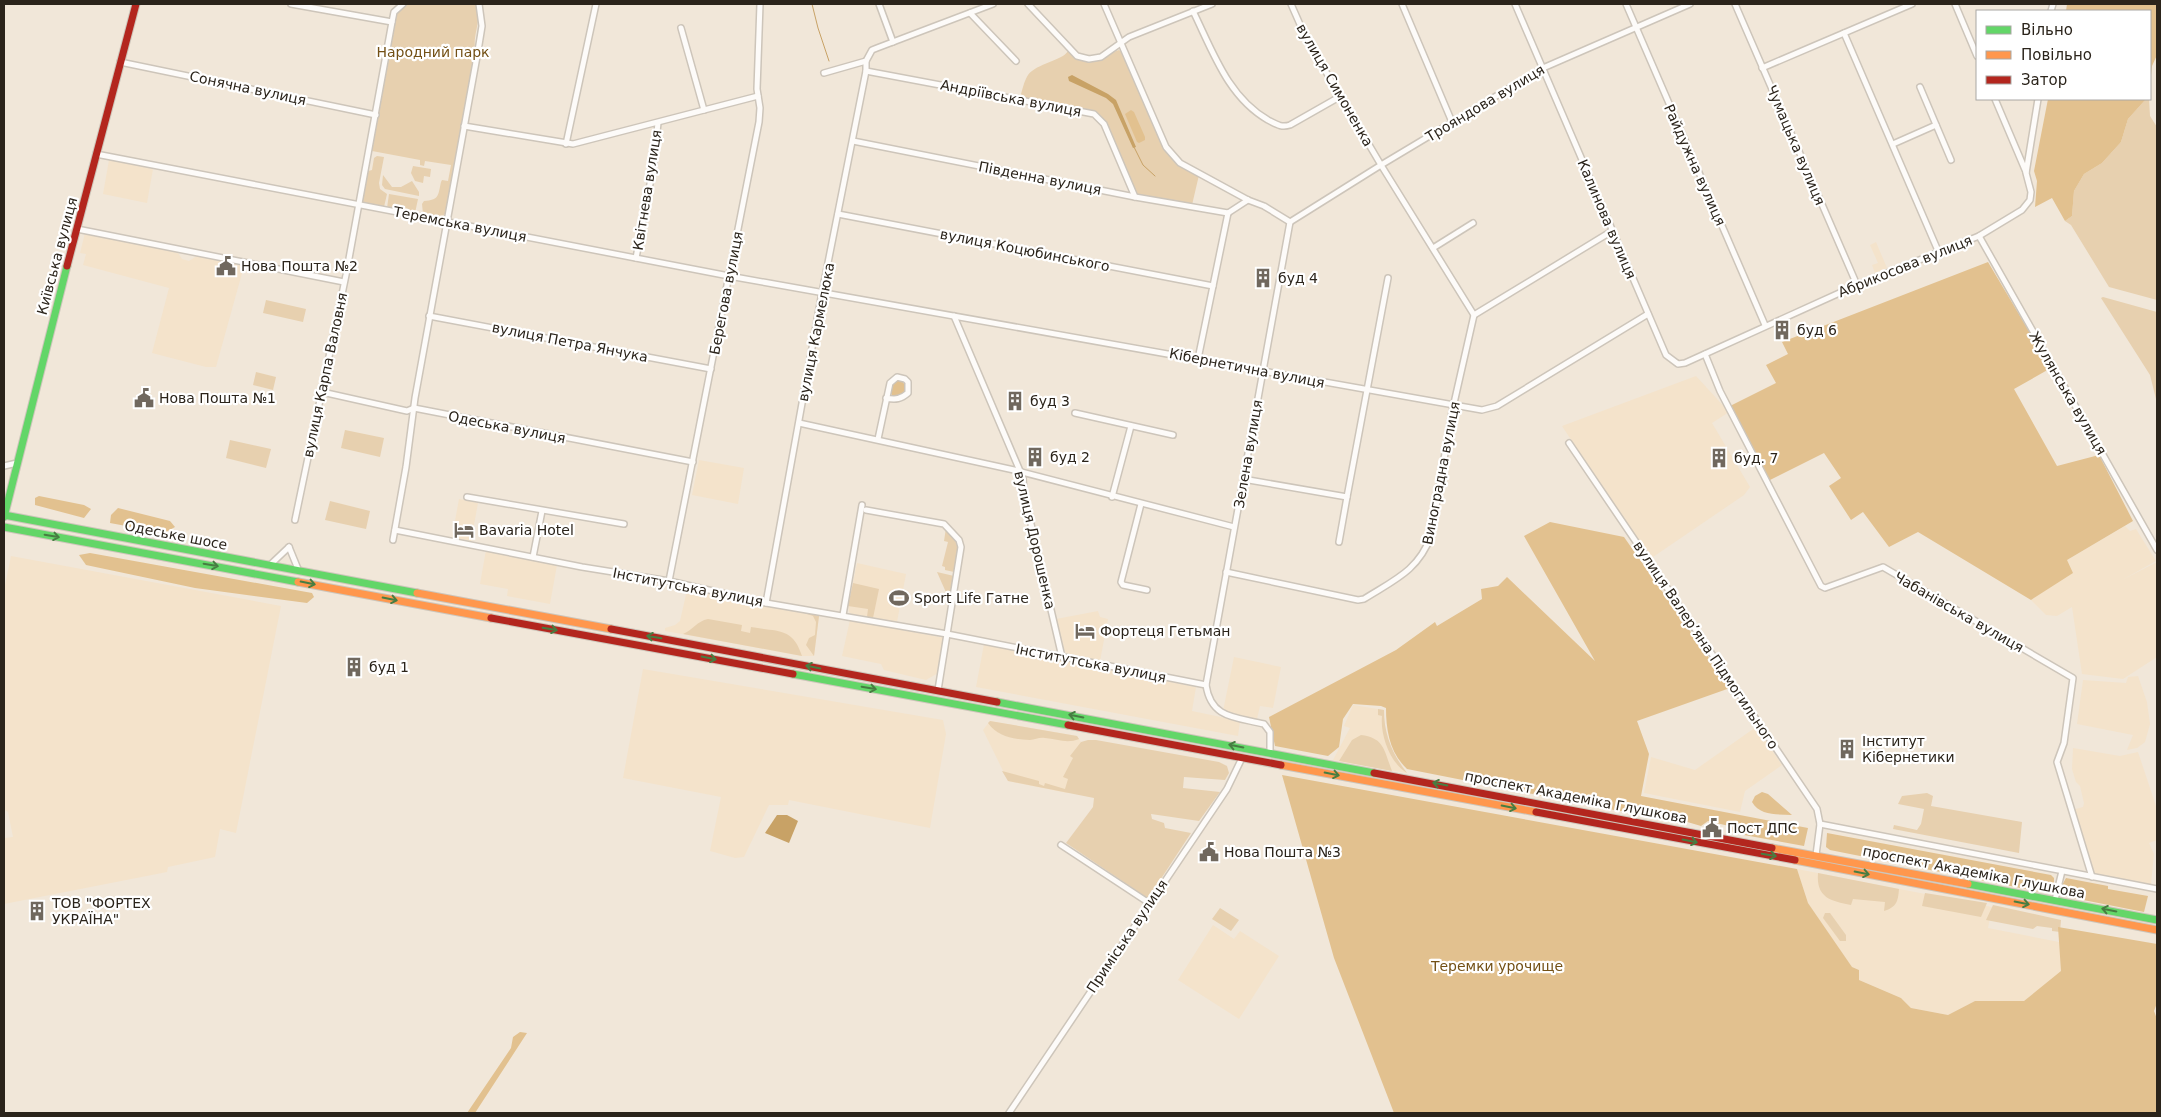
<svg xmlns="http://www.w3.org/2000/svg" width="2161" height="1117" font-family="'DejaVu Sans',sans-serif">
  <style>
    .built { fill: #f4e3cb }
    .green { fill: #e7d0af }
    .forest { fill: #e2c18f }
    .water { fill: #c8a266 }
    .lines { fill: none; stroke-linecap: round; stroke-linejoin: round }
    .stream { stroke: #c8a266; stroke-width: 1 }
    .street-casing { stroke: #cdc5ba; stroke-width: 8 }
    .fast-casing { stroke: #cdc5ba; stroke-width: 9 }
    .slow-casing { stroke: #cdc5ba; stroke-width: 9 }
    .jam-casing { stroke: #cdc5ba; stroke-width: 9 }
    .street { stroke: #fdfbf9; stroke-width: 5 }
    .fast { stroke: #63d668; stroke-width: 7 }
    .slow { stroke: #ff974d; stroke-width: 7 }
    .jam { stroke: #b3261e; stroke-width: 7 }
    .oneway { stroke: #477d42 }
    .labels { text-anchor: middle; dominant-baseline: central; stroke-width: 4.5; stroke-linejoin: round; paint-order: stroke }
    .park-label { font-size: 14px; fill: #735015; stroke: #fff }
    .street-label { font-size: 14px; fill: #2b241b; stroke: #fff }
    .poi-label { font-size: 14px; fill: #2b241b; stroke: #fff; text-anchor: start }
  </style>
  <rect width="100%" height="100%" fill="#f1e7d9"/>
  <g class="built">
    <polygon points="109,160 153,169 147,203 103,194"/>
    <polygon points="85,233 178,253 182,259 189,261 197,256 244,266 216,367 206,367 152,353 169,288 83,265 86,254 80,253"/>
    <polygon points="1876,242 1887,268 1875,273 1872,265 1878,263 1870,245"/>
    <polygon points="1696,376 1729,412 1712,423 1750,487 1744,495 1650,559 1562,426"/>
    <polygon points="699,460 744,468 738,504 692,495"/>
    <polygon points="459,499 478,503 471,541 452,537"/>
    <polygon points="2125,526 2130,531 2136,529 2156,561 2122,580 2157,562 2157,657 2123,679 2082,674 2072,607 2057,616 2046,615 2031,600 2053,585 2067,560"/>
    <polygon points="486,550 557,565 550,604 507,596 508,589 480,584"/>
    <polygon points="11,556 281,606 236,833 220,829 215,857 168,867 167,872 4,904 4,838 13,837 8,812 5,810 4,800 4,590"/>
    <polygon points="857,563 906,574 897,622 852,614 849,612 848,606"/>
    <polygon points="687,590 819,616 814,656 802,656 665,631 665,628 675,625 680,621"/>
    <polygon points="1098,611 1100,617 1108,619 1100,661 1072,656 1065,652 1056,619"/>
    <polygon points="850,620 945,638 938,673 926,680 884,670 881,664 842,656"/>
    <polygon points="984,644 1196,687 1192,711 1240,721 1238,736 976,687"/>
    <polygon points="1234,657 1281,667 1273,708 1260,706 1257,719 1223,711"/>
    <polygon points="643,669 943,720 946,734 930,828 789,800 788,805 769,805 744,857 735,858 710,851 721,797 623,778"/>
    <polygon points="2138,676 2147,702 2150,724 2145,742 2137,748 2127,750 2133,735 2077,724 2083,680 2126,683 2128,677"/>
    <polygon points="1353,705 1384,710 1384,723 1392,751 1407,773 1333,760 1350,728 1344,726"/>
    <polygon points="990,721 1077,736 1081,742 1077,749 1067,793 1008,781 983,730"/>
    <polygon points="1756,727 1782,765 1745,791 1740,812 1644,793 1651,757 1695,770"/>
    <polygon points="2073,748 2120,756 2138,752 2157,809 2157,840 2149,843 2154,854 2151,884 2149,885 2097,875 2093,873 2072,810 2083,807 2084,803 2080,786 2076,782 2072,769"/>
    <polygon points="1797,869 1992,907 1988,928 2059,942 2062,971 2024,1001 1975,1001 1948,1015 1911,1008 1901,998 1859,980 1859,970 1852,967 1808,903"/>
    <polygon points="1213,925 1234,939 1240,931 1279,956 1239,1019 1178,980"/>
  </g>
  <g class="green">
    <path d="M407,4H476C483,21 471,36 476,51L445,214L442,217L423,214L422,204L424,201C439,200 438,196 441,182L442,180L448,181L451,165L425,161L424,166L420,165V160L372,151L397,14Z"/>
    <path d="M1119,50L1124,54L1164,148L1179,165L1199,175L1192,205L1138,195L1101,116L1095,112L1020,98C1022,91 1024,81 1028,75C1037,63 1062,61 1068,51C1088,69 1097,58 1119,50Z"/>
    <polygon points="2146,99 2149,99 2150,116 2157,127 2157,300 2109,287 2071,225 2065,221 2072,216 2074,191 2084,174 2102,163 2121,142 2128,119"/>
    <polygon points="377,156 384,157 379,183 380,189 387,194 384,207 364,204 362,201 368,171 372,170 374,158"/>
    <polygon points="413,166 431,169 430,177 424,176 423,183 415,181 411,173"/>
    <polygon points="383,175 392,187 401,187 412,181 419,192 419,196 385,189 382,185"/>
    <polygon points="389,194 418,199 415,213 387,208"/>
    <polygon points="2103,297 2157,312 2157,403 2150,375 2101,298"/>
    <polygon points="266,300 306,309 303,322 263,313"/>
    <polygon points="256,372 276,377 273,390 253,385"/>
    <polygon points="345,430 384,438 380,457 341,448"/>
    <polygon points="230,440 271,449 266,468 226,458"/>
    <polygon points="330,501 370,511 366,529 325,520"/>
    <path d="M946,528C962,547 958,549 954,572L945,570V567L942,566L948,542L944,541Z"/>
    <polygon points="937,572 954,576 950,597 948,597"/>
    <polygon points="853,583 879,589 873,618 867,617 868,609 848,606"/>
    <polygon points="801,612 819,616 814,656 806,645 809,638 815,635 816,622 813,616"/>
    <path d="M708,619L742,625L741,631L750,633L751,627C778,632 793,627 802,656L683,634C693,630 697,621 708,619Z"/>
    <path d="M1378,709L1384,710C1384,734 1392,754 1407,773C1390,763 1380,735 1382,716L1378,715Z"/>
    <path d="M990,721L1077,736L1079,739C1067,744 1057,739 1045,738C1039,737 1035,740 1030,740C1013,739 998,737 988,723Z"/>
    <path d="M1361,735C1385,738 1384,751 1392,771L1339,761L1352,740Z"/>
    <polygon points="1088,740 1096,740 1219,762 1227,766 1229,773 1225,780 1184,777 1183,788 1220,792 1199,821 1151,814 1152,819 1164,823 1165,828 1191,833 1149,897 1146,897 1066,843 1093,807 1094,798 1008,781 1002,771 1039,781 1039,784 1044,786 1045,783 1065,789 1068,779 1063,777 1073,758 1070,756 1081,742"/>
    <polygon points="1927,793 1933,796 1931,806 2022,822 2019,853 1893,829 1894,825 1917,830 1921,824 1924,809 1898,804 1902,796"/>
    <path d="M1818,873L1899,889C1898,901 1897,907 1884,911L1885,902L1853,899L1851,905C1831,901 1816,898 1818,873Z"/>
    <polygon points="1925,893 1987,903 1981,917 1922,906"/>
    <polygon points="1993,905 2061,920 2060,932 2052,931 2052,928 2037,926 2033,929 1986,920"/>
    <polygon points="1220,908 1239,920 1231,931 1212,919"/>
    <polygon points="1825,913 1830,913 1846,935 1846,941 1840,941 1823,918"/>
  </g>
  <g class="forest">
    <polygon points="2067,4 2157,4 2157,55 2152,66 2150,84 2150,11 2066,11"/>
    <polygon points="2048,99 2146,99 2128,119 2121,142 2102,163 2084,174 2074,191 2072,216 2065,221 2052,198 2035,207 2037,181 2034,171"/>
    <polygon points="1131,110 1134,112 1145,137 1145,140 1139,143 1137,142 1125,114"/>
    <polygon points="1988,262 2051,368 2014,389 2057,466 2099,455 2133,521 2067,560 2073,573 2031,600 1918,532 1889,547 1863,512 1851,520 1829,486 1841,478 1824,453 1766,482 1728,407 1776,383 1766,365 1788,354 1782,342"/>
    <polygon points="897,381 902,381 905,385 905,392 894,397 891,394 893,384"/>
    <polygon points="39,496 84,505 91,509 84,518 35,505 35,498"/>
    <polygon points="118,508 170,521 175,527 164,533 110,523 111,515"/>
    <path d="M1550,522L1624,537L1730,688L1637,721L1649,754L1641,796L1808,828L1804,846L1733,833L1729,826L1708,821L1701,826L1650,811H1619L1407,769C1390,753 1386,731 1386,708L1381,706L1353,704L1343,719L1339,747L1328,756L1275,746L1269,717L1396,650L1435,622L1437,626L1482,599L1481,589L1498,586L1507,577L1595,661L1524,536Z"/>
    <polygon points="90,553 312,593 314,597 307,603 195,588 86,565 79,555"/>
    <polygon points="1282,775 1797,869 1808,903 1852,967 1859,970 1859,980 1901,998 1911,1008 1948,1015 1975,1001 2024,1001 2061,971 2058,927 2157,944 2157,1003 2154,1011 2157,1019 2157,1113 1394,1113 1334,958"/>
    <path d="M1762,792L1768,794L1792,815C1777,814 1760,816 1752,802L1755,796Z"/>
    <polygon points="1827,833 2051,875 2054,878 2054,889 2050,894 1830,850 1826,847"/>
    <polygon points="2066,878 2108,886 2108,889 2148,896 2144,912 2063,896 2062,885"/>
    <polygon points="520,1032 527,1033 475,1113 467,1113 511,1048 513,1037"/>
  </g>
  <g class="water">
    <polygon points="1072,75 1108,94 1116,100 1136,147 1133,148 1113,104 1106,98 1069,81 1068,77"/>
    <polygon points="777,815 787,815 798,821 789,843 765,833"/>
  </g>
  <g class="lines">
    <g class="stream">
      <polyline points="812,4 818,28 829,61"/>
      <polyline points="1134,147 1143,165 1155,176"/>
    </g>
    <defs>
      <g id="street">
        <polyline points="291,4 392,22 394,12 403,4"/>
        <polyline points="879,4 893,42"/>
        <polyline points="1028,4 1077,56 1089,59 1101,57 1129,37 1212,4"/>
        <polyline points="1104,4 1166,147 1180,163 1248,200 1264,206 1290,222"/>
        <polyline points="1402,4 1452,122"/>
        <polyline points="1515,4 1666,355 1678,364 1685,363 1857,285 1979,236 2022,210 2030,200 2031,192 2026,173 2038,99"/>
        <polyline points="1626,4 1765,325"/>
        <polyline points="1735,4 1857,285"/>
        <polyline points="1955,4 1977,56"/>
        <path d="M1193,11C1213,52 1228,97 1268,120C1276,124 1281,128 1290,125L1341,96"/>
        <polyline points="2051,11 2053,4"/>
        <polyline points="970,13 1016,61"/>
        <polyline points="681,28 704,110"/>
        <polyline points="1844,33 1939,253"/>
        <polyline points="120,62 376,115"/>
        <polyline points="1762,68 1912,4"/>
        <polyline points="866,71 1094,114 1104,124 1135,197"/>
        <polyline points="824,73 866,61 872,50 877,48 993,4"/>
        <polyline points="1920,87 1951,160"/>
        <polyline points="1995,99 2026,172"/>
        <polyline points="464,126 573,144 758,96"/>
        <polyline points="853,141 1135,197 1228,213"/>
        <polyline points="566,144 596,4"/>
        <polyline points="1893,144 1936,125"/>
        <polyline points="96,154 729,276 1482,410 1497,406 1648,314"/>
        <polyline points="1228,213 1248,200"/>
        <polyline points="838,214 1213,286"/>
        <polyline points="1290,222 1381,165 1543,68 1690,4"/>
        <polyline points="77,229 344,282"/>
        <polyline points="1979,236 2157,550"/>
        <polyline points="1433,248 1473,223"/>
        <polyline points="636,258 653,168 658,123"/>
        <polyline points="1474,315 1612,231"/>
        <polyline points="429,316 711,369"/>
        <polyline points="954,316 1023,478 1024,494 1062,657"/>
        <polyline points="1705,354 1720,391 1821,586 1825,588 1883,567 2073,678 2064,743 2057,762 2092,877"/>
        <polyline points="1198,359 1228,213"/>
        <polyline points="322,392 407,411 414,408 693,462"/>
        <polyline points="1075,413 1173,435"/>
        <polyline points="799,423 1014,470 1234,527"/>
        <path d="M878,439L890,383L897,377L905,379L908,382V393C901,399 896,400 886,398"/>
        <polyline points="1569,443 1817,809 1820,824 1816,855"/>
        <polyline points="4,466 17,463"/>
        <polyline points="1243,479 1347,497 1388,278"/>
        <polyline points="467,497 624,524"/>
        <polyline points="1112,497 1131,426"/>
        <polyline points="1141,504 1121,582 1123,585 1147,590"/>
        <polyline points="866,510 944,524 959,540 961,547 938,690"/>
        <polyline points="295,520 346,275 392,22"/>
        <polyline points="395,530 582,567 669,581 766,603 947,634 1206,685"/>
        <polyline points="393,540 406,467 415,398 478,51 482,26 479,4"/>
        <polyline points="1339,542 1347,497"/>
        <polyline points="289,547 298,569"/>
        <polyline points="533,557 542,511"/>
        <polyline points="270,565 289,547"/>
        <path d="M1226,572L1358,600L1364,599C1394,580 1418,571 1431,536L1452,412L1474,315L1381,165L1306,38L1291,4"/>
        <polyline points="669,581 759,122 760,108 757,89 760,4"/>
        <polyline points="766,603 821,298 866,71 866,61"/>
        <polyline points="843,615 862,505"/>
        <path d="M1270,752V732L1264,724C1236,717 1211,719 1206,685L1290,222"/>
        <polyline points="1820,824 2157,889"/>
        <polyline points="1061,845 1149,903"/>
        <polyline points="2055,900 2062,871"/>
        <polyline points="1009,1113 1227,789 1242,758"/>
      </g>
      <g id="fast">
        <polyline points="4,515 417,593"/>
        <polyline points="4,517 67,266"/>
        <polyline points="4,527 298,582"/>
        <polyline points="793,674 1068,725"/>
        <polyline points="997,702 1374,773"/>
        <polyline points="1968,884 2157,920"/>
      </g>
      <g id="slow">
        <polyline points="298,582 491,618"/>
        <polyline points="417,593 611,629"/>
        <polyline points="1281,765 1536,812"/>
        <polyline points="1772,848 1968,884"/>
        <polyline points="1795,860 2157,930"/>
      </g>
      <g id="jam">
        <polyline points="67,266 136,4"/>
        <polyline points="491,618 793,674"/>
        <polyline points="611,629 997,702"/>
        <polyline points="1068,725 1281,765"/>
        <polyline points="1374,773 1772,848"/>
        <polyline points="1536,812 1795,860"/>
      </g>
    </defs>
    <use href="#street" class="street-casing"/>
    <use href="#fast" class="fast-casing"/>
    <use href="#slow" class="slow-casing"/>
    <use href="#jam" class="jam-casing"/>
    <use href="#street" class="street"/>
    <use href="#fast" class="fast"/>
    <use href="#slow" class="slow"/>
    <use href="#jam" class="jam"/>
  </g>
  <defs><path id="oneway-shaft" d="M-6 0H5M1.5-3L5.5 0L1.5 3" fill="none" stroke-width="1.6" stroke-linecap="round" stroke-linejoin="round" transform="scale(1.25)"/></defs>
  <g class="oneway">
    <use href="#oneway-shaft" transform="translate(52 536) rotate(10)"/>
    <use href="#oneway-shaft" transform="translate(211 565) rotate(10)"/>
    <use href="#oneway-shaft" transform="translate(308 583) rotate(11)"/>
    <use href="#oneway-shaft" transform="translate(390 599) rotate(11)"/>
    <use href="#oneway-shaft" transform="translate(550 629) rotate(10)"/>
    <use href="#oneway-shaft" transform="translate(654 637) rotate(-170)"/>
    <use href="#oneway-shaft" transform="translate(709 658) rotate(11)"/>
    <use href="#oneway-shaft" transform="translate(813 667) rotate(-169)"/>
    <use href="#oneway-shaft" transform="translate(869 688) rotate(10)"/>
    <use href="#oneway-shaft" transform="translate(1076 716) rotate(-169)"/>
    <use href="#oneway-shaft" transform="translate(1236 746) rotate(-169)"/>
    <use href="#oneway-shaft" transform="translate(1332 774) rotate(11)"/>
    <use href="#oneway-shaft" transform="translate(1440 784) rotate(-169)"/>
    <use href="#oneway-shaft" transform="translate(1509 807) rotate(11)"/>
    <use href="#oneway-shaft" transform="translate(1690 841) rotate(11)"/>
    <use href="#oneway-shaft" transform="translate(1769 855) rotate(10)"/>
    <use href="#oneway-shaft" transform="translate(1862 873) rotate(11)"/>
    <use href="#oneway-shaft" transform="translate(2022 903) rotate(11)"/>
    <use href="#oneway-shaft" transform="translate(2109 910) rotate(-169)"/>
  </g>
  <defs>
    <symbol id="civic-bare" viewBox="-9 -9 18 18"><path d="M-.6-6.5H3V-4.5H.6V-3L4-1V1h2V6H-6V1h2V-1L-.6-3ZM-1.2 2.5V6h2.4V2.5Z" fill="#70685e" stroke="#fff" stroke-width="2.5" paint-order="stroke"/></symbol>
    <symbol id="building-bare" viewBox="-9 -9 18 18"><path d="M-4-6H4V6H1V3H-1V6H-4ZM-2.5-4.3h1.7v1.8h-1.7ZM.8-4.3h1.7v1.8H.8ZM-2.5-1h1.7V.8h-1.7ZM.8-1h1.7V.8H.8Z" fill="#70685e" stroke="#fff" stroke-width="2.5" paint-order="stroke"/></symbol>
    <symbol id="hotel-bare" viewBox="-9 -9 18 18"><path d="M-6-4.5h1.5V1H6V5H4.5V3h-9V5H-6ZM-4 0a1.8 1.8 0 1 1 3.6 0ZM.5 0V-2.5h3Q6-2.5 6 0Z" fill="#70685e" stroke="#fff" stroke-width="2.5" paint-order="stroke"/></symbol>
    <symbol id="stadium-bare" viewBox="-9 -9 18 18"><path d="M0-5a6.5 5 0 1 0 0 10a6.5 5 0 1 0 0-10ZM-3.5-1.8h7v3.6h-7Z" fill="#70685e" stroke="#fff" stroke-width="2.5" paint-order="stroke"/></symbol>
  </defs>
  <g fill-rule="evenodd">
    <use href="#civic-bare" x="212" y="252" width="28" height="28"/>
    <use href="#building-bare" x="1249" y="264" width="28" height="28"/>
    <use href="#building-bare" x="1768" y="316" width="28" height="28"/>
    <use href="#civic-bare" x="130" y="384" width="28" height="28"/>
    <use href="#building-bare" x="1001" y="387" width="28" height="28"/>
    <use href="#building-bare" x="1021" y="443" width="28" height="28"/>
    <use href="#building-bare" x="1705" y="444" width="28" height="28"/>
    <use href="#hotel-bare" x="450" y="516" width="28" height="28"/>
    <use href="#stadium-bare" x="885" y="584" width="28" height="28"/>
    <use href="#hotel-bare" x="1071" y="617" width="28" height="28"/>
    <use href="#building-bare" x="340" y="653" width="28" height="28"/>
    <use href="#building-bare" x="1833" y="735" width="28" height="28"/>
    <use href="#civic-bare" x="1698" y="814" width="28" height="28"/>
    <use href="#civic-bare" x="1195" y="838" width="28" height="28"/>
    <use href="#building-bare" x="23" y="897" width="28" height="28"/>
  </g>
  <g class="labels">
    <g class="park-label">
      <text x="433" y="52">Народний парк</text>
      <text x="1497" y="966">Теремки урочище</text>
    </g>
    <g class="street-label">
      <text transform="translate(1335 85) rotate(60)">вулиця Симоненка</text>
      <text transform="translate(248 88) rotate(12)">Сонячна вулиця</text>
      <text transform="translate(1011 98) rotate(11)">Андріївська вулиця</text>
      <text transform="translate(1485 103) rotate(-31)">Трояндова вулиця</text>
      <text transform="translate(1796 145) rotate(67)">Чумацька вулиця</text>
      <text transform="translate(1695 165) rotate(66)">Райдужна вулиця</text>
      <text transform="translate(1040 178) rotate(11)">Південна вулиця</text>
      <text transform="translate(647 190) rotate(-81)">Квітнева вулиця</text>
      <text transform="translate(1607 219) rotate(67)">Калинова вулиця</text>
      <text transform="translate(460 224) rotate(11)">Теремська вулиця</text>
      <text transform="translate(1025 250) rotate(11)">вулиця Коцюбинського</text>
      <text transform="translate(57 256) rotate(-75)">Київська вулиця</text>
      <text transform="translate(1905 266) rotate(-22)">Абрикосова вулиця</text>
      <text transform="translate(726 293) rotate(-79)">Берегова вулиця</text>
      <text transform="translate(816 332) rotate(-79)">вулиця Кармелюка</text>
      <text transform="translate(570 342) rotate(11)">вулиця Петра Янчука</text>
      <text transform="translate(1247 368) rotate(11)">Кібернетична вулиця</text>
      <text transform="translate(325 375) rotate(-78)">вулиця Карпа Валовня</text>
      <text transform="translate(2068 393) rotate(60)">Жулянська вулиця</text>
      <text transform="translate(507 427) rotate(11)">Одеська вулиця</text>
      <text transform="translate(1248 454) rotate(-80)">Зелена вулиця</text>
      <text transform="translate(1441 473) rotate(-79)">Виноградна вулиця</text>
      <text transform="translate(176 535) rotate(11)">Одеське шосе</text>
      <text transform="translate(1035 540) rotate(77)">вулиця Дорошенка</text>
      <text transform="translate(688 587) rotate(11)">Інститутська вулиця</text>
      <text transform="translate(1959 612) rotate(30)">Чабанівська вулиця</text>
      <text transform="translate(1706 645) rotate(56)">вулиця Валерʼяна Підмогильного</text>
      <text transform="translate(1091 663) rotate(11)">Інститутська вулиця</text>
      <text transform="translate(1576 797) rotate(11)">проспект Академіка Глушкова</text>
      <text transform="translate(1974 872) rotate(11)">проспект Академіка Глушкова</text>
      <text transform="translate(1127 936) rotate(-56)">Приміська вулиця</text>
    </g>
    <g class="poi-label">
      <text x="241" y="266">Нова Пошта №2</text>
      <text x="1278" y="278">буд 4</text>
      <text x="1797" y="330">буд 6</text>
      <text x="159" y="398">Нова Пошта №1</text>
      <text x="1030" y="401">буд 3</text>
      <text x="1050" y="457">буд 2</text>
      <text x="1734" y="458">буд. 7</text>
      <text x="479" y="530">Bavaria Hotel</text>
      <text x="914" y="598">Sport Life Гатне</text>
      <text x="1100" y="631">Фортеця Гетьман</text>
      <text x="369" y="667">буд 1</text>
      <text x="1862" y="741">Інститут<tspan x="1862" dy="16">Кібернетики</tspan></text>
      <text x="1727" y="828">Пост ДПС</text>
      <text x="1224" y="852">Нова Пошта №3</text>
      <text x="52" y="903">ТОВ "ФОРТЕХ<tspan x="52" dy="16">УКРАЇНА"</tspan></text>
    </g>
  </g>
  <rect width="2161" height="1117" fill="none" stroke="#2b241b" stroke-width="10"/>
  <rect x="1976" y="10" width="175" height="90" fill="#ffffff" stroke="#aaa7a4"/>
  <rect x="1986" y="26" width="25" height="8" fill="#63d668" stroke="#aaa7a4"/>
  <text x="2021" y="35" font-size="15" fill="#2b241b">Вільно</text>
  <rect x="1986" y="51" width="25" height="8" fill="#ff974d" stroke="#aaa7a4"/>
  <text x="2021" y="60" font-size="15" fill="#2b241b">Повільно</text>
  <rect x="1986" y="76" width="25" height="8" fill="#b3261e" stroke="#aaa7a4"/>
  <text x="2021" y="85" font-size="15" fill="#2b241b">Затор</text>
</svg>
